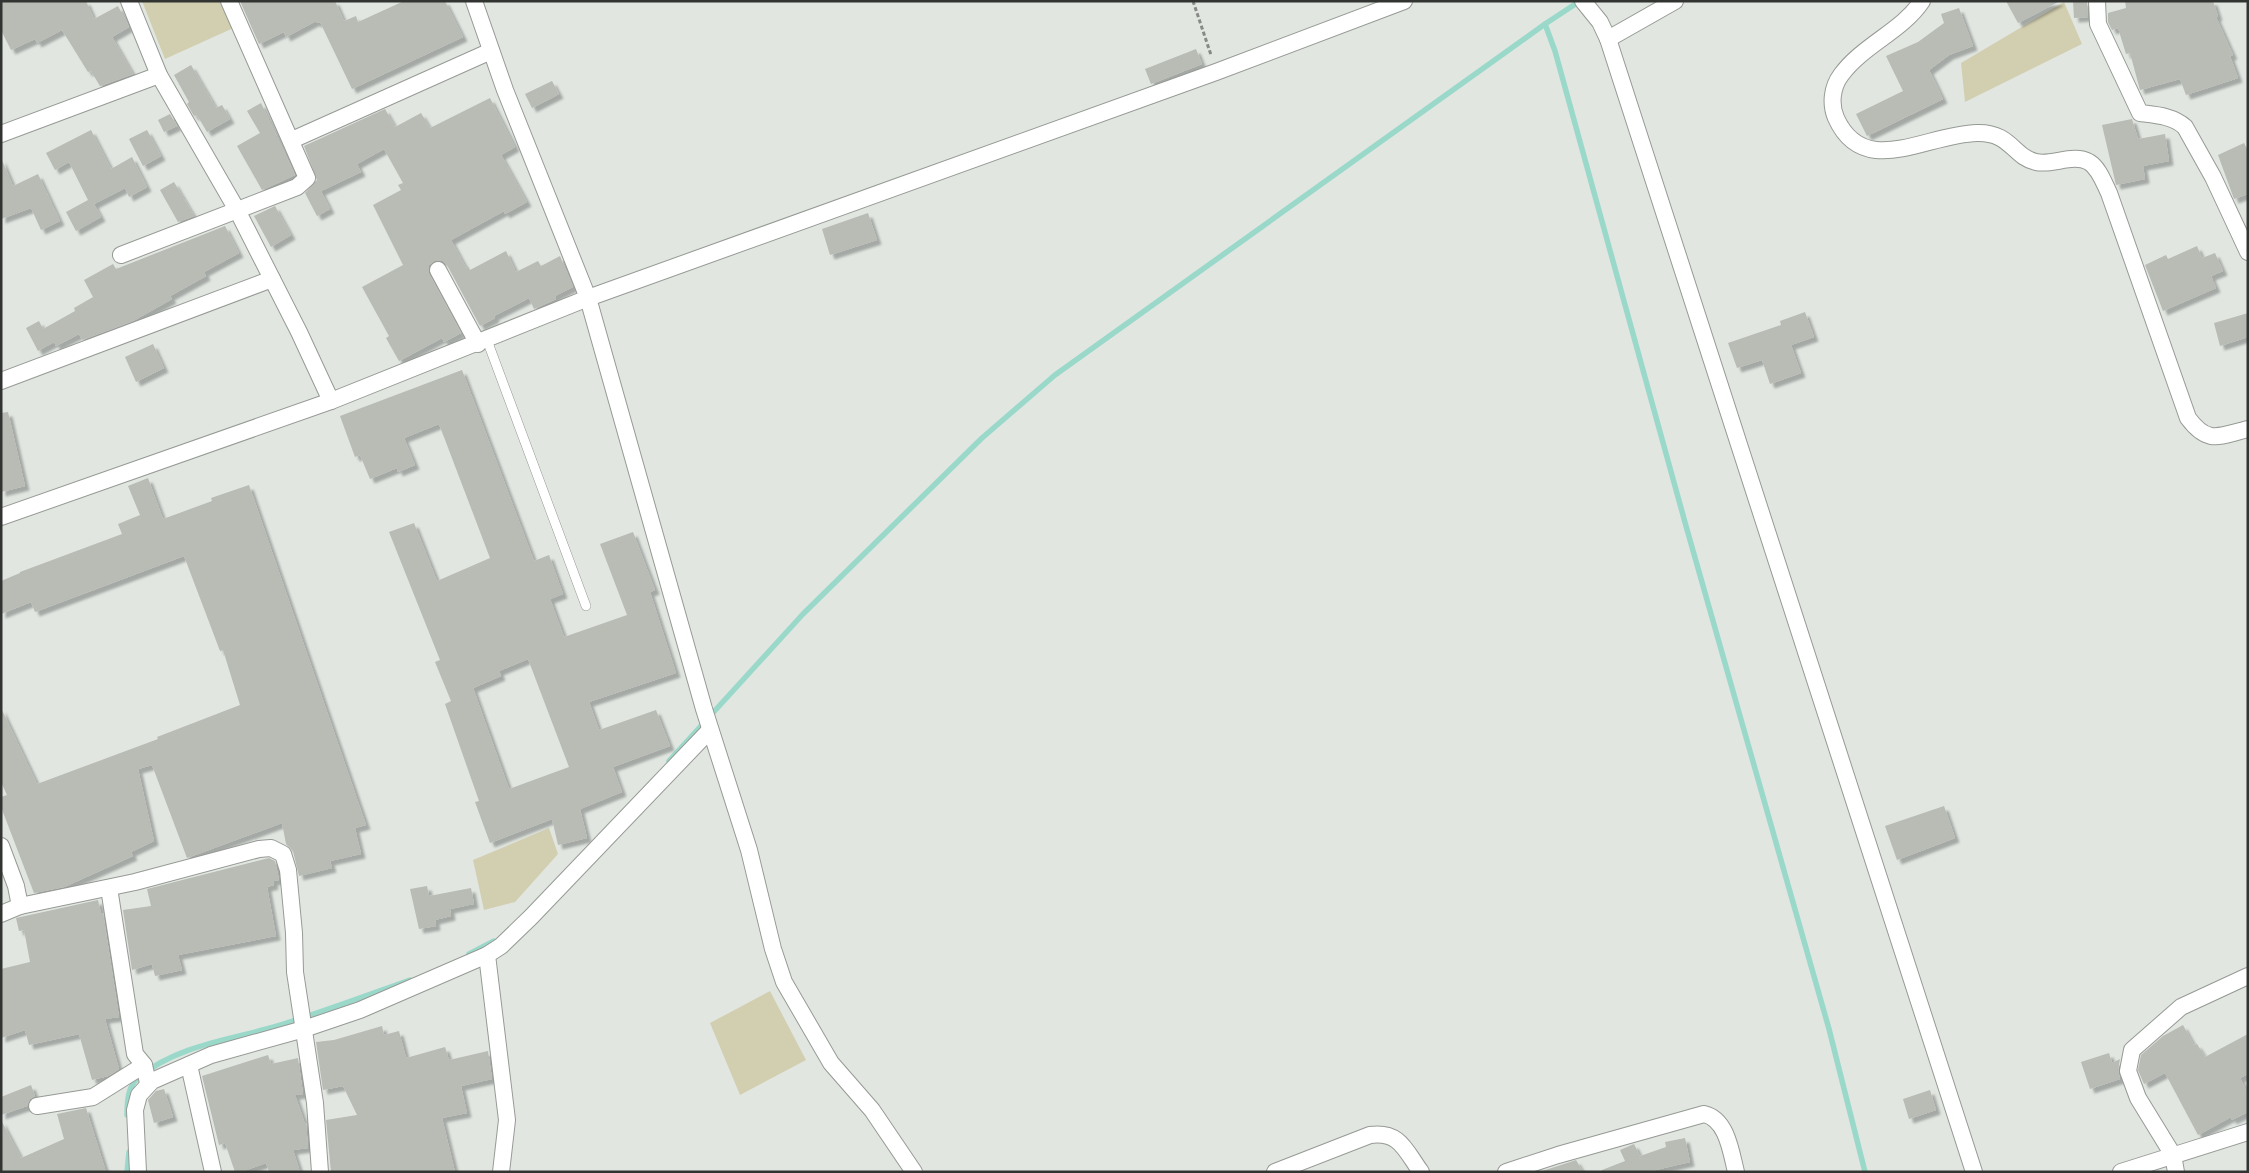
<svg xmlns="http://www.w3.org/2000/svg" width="2249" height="1173" font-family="Lora,serif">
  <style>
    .green { fill: #d2cfb0 }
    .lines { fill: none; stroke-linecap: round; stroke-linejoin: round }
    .stream { stroke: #9ad9ca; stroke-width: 5.5 }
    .building { fill: #b9bbb5; fill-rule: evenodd; filter: url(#shadow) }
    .lane-casing { stroke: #969a95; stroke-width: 10 }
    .street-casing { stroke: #969a95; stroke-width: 18 }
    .path { stroke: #878a87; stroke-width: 3; stroke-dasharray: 4 2.5; stroke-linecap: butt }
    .lane { stroke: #fff; stroke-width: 9 }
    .street { stroke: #fff; stroke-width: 16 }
  </style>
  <defs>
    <filter id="shadow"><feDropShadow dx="4.5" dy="4.5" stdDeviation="1" flood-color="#0004"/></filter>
  </defs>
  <rect width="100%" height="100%" fill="#e1e6e1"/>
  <g class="green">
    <polygon points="142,1 226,1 240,25 165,59"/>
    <polygon points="2064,2 2082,44 1965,102 1961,63"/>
    <polygon points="549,828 558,854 515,902 484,910 473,860"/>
    <polygon points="770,991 806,1060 740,1095 710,1023"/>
  </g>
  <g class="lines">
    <g class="stream">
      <polyline points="1545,24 1555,51 1686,526 1829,1029 1865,1172"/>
      <polyline points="669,761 803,614 982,438 1055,375 1545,24 1580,1"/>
      <polyline points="469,954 494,941"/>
      <path d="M127,1115C127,1102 128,1085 139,1077C177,1046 228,1040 274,1027C320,1013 365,996 410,980"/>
      <polyline points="127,1172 129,1152"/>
    </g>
  </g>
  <g class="building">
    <polygon points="1,1 86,1 94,19 118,6 129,27 112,37 133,74 100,86 91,71 88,72 62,30 37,43 35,39 11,50 1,30"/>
    <polygon points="240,1 335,1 344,21 356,16 358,22 404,1 445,1 463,37 352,89 320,22 316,23 316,21 286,37 284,32 259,44"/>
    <polygon points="2006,1 2060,1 2018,23"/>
    <polygon points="2073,1 2087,1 2088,17 2074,18"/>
    <polygon points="2125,1 2213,1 2218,16 2216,17 2233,55 2230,56 2238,78 2186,95 2180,79 2140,90 2130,53 2126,54 2118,28 2112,30 2108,22 2108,13 2126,8"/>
    <polygon points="1959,8 1973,46 1949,55 1929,70 1943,99 1867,136 1856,114 1903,91 1886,56 1918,42 1944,23 1941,14"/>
    <polygon points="1196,49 1202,64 1151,84 1145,69"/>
    <polygon points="191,65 216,108 222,105 230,119 207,132 197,115 194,116 187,104 189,102 174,75"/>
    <polygon points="552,81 559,94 532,108 525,94"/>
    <polygon points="490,98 515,147 501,155 527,202 505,214 504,211 451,240 466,268 468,266 470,270 506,251 516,272 538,261 541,266 560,256 573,287 555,296 556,299 534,309 529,298 494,316 495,318 480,326 447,265 443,261 434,261 429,265 429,274 461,333 444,342 442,338 399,361 386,338 389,336 362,287 403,265 373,205 401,190 398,185 403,183 384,149 357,164 361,172 321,191 330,209 317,216 305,193 317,180 304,146 385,109 395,127 421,113 430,128"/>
    <polygon points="261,103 295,175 262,190 237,146 260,133 247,111"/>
    <polygon points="170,114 177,126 164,132 158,120"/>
    <polygon points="2132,119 2138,139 2165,134 2169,161 2143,166 2145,179 2116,185 2102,125"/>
    <polygon points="91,130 111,169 132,157 147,187 129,197 125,188 94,204 101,217 76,231 66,212 88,200 69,162 55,170 46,153"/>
    <polygon points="147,130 161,156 143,166 129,139"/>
    <polygon points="2244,143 2248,151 2248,194 2234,199 2218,155"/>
    <polygon points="1,158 13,186 38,174 60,221 41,230 31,208 1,219"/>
    <polygon points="174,182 194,216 178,222 160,190"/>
    <polygon points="275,206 291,235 271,247 254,216"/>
    <polygon points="868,213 877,240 830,255 822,229"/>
    <polygon points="225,226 239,253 204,272 206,276 170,296 172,299 133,321 82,340 79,334 56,346 54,342 38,351 26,328 39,321 43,329 75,311 74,308 93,297 84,280 113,264 116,269"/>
    <polygon points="2197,246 2202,258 2215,253 2223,271 2211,276 2216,288 2163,311 2145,265 2166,255 2168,259"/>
    <polygon points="1805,312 1814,337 1791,345 1801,373 1770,384 1762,360 1737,368 1728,343 1781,325 1780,321"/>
    <polygon points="2248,313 2248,337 2220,346 2214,323"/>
    <polygon points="153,344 164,368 136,382 125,357"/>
    <path d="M462,370L534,561L549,555L563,594L550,599L564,637L627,615L600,544L633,532L655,590L650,592L676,673L589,702L599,730L656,710L670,746L613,767L622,792L580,809L587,838L558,845L552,819L490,843L475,802L479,801L445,704L451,701L435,662L440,660L389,532L414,523L437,581L490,558L439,424L404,438L415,465L398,472L397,468L370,479L360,455L355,457L340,416ZM528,659L569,767L509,789L473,688L501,676L499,671Z"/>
    <polygon points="8,412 25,486 1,492 1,413"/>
    <polygon points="148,478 163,519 212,501 211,498 249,485 366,825 355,828 361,854 330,861 332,868 299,876 293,851 286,844 282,823 187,858 152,765 138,769 154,841 131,852 133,856 64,887 34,893 1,807 1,797 7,795 1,782 1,708 37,784 158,739 157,737 240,705 223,650 220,651 184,556 35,612 31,602 1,614 1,581 20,573 20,572 122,534 118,524 140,515 128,486"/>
    <polygon points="1944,806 1955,838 1897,860 1885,826"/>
    <polygon points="269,858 275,861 279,880 273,881 274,885 267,887 276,936 178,955 182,970 155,976 152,964 132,970 123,910 151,906 147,889"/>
    <polygon points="427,886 429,896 471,888 474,904 450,909 451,916 435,920 436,926 419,929 410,889"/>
    <polygon points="98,900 101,914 103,913 119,1017 105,1019 119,1069 108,1076 92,1080 79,1034 29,1045 25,1030 1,1038 1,969 30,962 24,930 19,931 16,918"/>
    <polygon points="2183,1025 2194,1045 2197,1044 2205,1057 2248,1034 2248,1074 2240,1078 2248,1094 2248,1112 2232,1120 2231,1117 2198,1135 2165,1073 2144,1084 2138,1070 2141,1055 2163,1036"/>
    <polygon points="382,1026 384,1035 399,1031 406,1058 445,1047 449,1060 488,1051 492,1079 461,1086 467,1113 442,1118 455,1172 331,1172 326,1120 357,1115 343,1086 323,1090 316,1042 334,1040"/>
    <polygon points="2109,1053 2112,1063 2120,1059 2118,1070 2120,1079 2090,1089 2081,1062"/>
    <polygon points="268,1055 271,1064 298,1058 303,1094 295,1095 305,1124 306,1123 308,1148 293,1150 300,1172 269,1172 266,1163 241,1172 235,1172 225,1143 219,1145 202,1076"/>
    <polygon points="31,1085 35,1096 30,1099 27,1106 1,1115 1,1097"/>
    <polygon points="164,1089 173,1117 154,1123 148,1100 156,1091"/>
    <polygon points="1930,1090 1936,1110 1909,1119 1903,1099"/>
    <polygon points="86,1108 106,1172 1,1172 1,1120 21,1158 64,1139 57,1114"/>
    <polygon points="1685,1138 1690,1162 1647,1172 1602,1172 1602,1170 1625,1161 1620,1150 1634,1144 1640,1156 1666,1147 1665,1142"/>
    <polygon points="1576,1160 1583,1172 1539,1172 1561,1165"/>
  </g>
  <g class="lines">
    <defs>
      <polyline id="lane" points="487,340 586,606"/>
      <g id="street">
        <polyline points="129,1 159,75 237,210 299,332 331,401"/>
        <polyline points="474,1 505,90 588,298 704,709 749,850 773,949 784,982 831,1063 872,1110 914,1172"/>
        <polyline points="1583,1 1600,22 1608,39 1974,1172"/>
        <path d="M1922,1C1902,31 1863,45 1841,75C1832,87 1830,104 1836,118C1864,180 1926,134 1977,133C2011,132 2013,157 2036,162C2052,166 2073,153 2089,162C2099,168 2104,183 2109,193L2188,418C2208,445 2219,436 2248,429"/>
        <path d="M2097,1L2098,24L2140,113C2156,115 2173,116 2185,127L2213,177L2248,252"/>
        <polyline points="1608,39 1675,1"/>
        <polyline points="1,134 159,75"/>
        <polyline points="292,140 491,51"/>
        <polyline points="121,255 297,187 307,178 229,1"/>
        <polyline points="438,270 478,344"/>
        <polyline points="1,381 272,279"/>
        <polyline points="1,517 331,401 588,298 1216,72 1404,1"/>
        <polyline points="1,846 16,886 20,906"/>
        <polyline points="109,888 135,1054 144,1065 148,1083"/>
        <polyline points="1,914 20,906 135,882 259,849 271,848 283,854 288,870 294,933 295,972 315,1103 320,1172"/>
        <polyline points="487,955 507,1120 501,1172"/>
        <polyline points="189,1065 213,1172"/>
        <polyline points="37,1106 93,1097 144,1065"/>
        <polyline points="138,1172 135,1110 139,1095 152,1081 211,1055 304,1029 360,1010 487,955 501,946 531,917 710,730"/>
        <path d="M1275,1172L1370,1135C1400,1131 1405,1150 1421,1172"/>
        <path d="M1506,1172L1558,1155L1704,1114C1727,1119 1731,1152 1736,1172"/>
        <polyline points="2121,1172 2248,1132"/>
        <polyline points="2176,1172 2173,1155 2138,1098 2128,1071 2132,1050 2181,1007 2248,976"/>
      </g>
    </defs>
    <use href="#lane" class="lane-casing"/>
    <use href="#street" class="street-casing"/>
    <polyline class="path" points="1193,1 1211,55"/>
    <use href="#lane" class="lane"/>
    <use href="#street" class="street"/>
  </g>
  <rect width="2249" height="1173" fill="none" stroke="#323432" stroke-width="5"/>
</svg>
